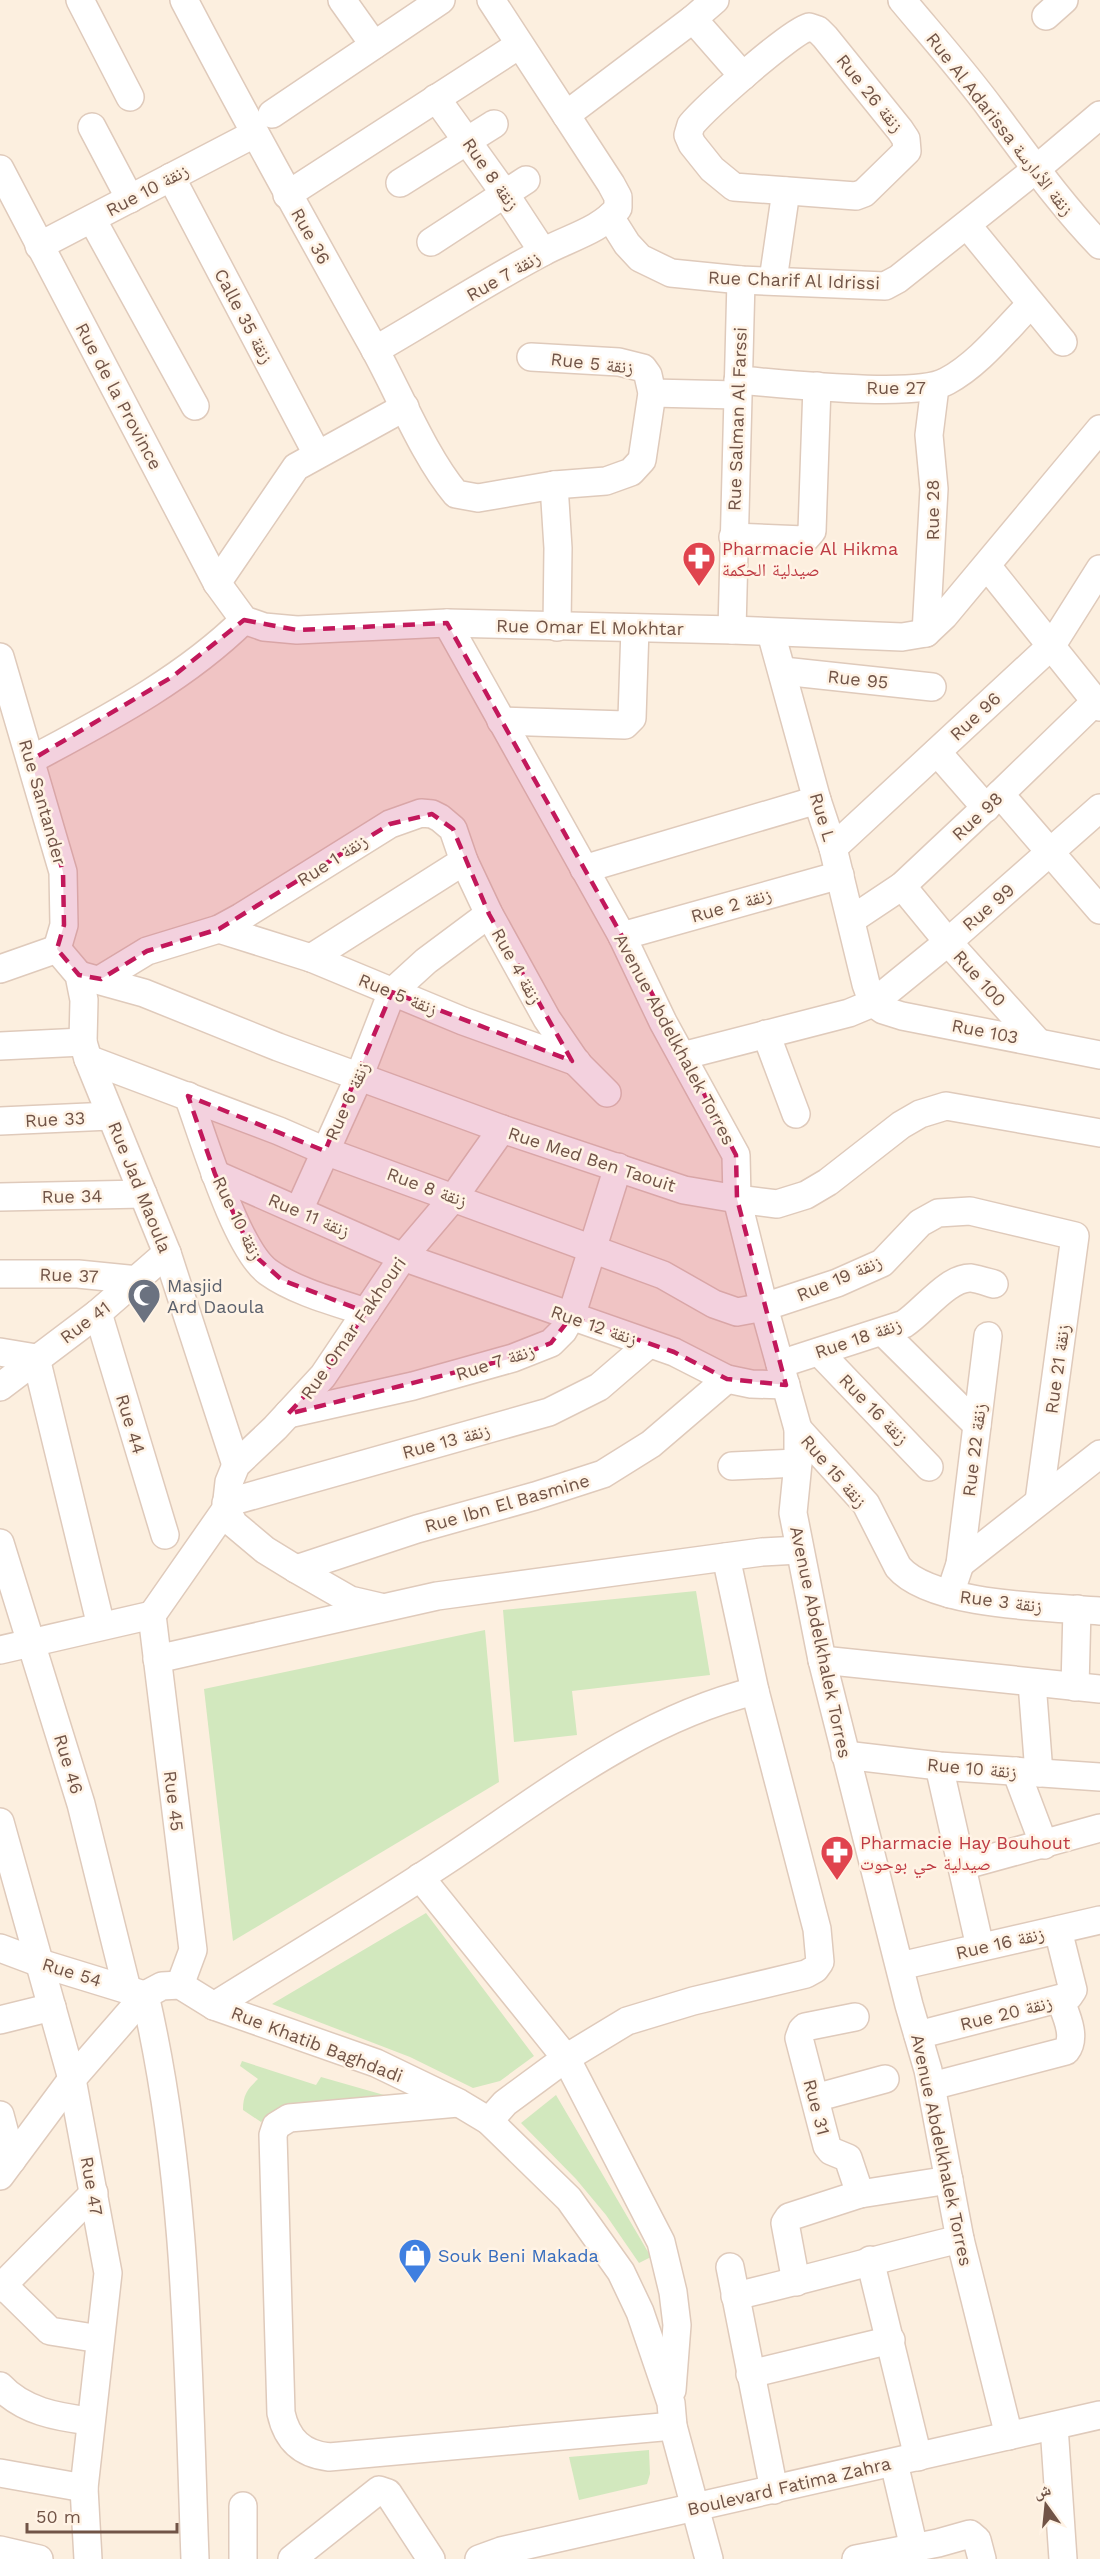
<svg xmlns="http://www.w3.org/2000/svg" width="1100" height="2559" font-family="'Work Sans','Noto Naskh Arabic',sans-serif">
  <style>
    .green { fill: #d2e8be }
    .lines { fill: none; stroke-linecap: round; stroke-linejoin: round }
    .minor-casing { stroke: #dfcabb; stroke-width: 30 }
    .minor { stroke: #fff; stroke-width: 27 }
    .marked { fill: #c2185b; fill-opacity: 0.2; stroke: #c2185b; stroke-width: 4.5; stroke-dasharray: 12 8; stroke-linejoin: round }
    .labels { text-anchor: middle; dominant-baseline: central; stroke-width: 5; stroke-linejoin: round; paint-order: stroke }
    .street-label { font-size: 18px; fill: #715447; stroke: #fff3e5 }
    .health-label { font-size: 18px; fill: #be3a42; stroke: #fff3e5; text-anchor: start }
    .worship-label { font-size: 18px; fill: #5b616d; stroke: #fff3e5; text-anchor: start }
    .shop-label { font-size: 18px; fill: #366cbe; stroke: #fff3e5; text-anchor: start }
  </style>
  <rect width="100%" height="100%" fill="#fcefdf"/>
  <g class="green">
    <polygon points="696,1591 710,1675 572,1691 577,1735 514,1742 503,1610"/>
    <polygon points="485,1630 499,1782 233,1941 204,1689"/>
    <polygon points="426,1913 534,2056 500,2081 473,2088 410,2057 272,2004"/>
    <path d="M242,2061L316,2085L321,2077L384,2095L282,2108L269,2114L261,2122L243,2110C243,2094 248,2089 258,2079L240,2066Z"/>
    <polygon points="556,2095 651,2257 639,2263 606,2215 576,2179 521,2123"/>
    <polygon points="649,2450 650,2474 647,2484 579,2500 569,2457"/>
  </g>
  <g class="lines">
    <defs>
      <g id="minor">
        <polyline points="80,0 130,97"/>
        <path d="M184,0C245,117 309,232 374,348C399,393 424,456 456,494L478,498L554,485L606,481L631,472L642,460L652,393L648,375L643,368L619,362L531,357"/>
        <polyline points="342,0 374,45"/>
        <path d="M902,0C932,36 964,72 992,110C1027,156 1059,203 1100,245"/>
        <polyline points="1046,16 1064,0"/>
        <polyline points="693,19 743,76"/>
        <path d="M809,27L818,30L825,37L900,130L906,139L907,151L864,193L856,196L734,187L712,169L692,144L688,135L691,125C706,107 790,32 809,27Z"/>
        <polyline points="436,98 505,194 543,252"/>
        <polyline points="272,114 441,0"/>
        <polyline points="566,115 693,19 715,0"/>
        <polyline points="92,127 130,199"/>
        <polyline points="0,169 217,583 244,620 264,627 297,630 447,623 732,630 902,637 926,633 944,616 1100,429"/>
        <polyline points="171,177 317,454"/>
        <polyline points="400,183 494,124"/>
        <polyline points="287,195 519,45"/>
        <polyline points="610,217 627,244 640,258 671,273 741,280 885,286 898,279 1035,170 1100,115"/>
        <polyline points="92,219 195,406"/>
        <polyline points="967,225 1063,342"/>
        <polyline points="431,242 526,180"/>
        <polyline points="39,246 254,134"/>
        <polyline points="773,280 786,191"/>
        <path d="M375,350C431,318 486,282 543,252C566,239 602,230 618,208V197L611,184L491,0"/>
        <path d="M738,380C780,383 916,399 947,381C979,364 1005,330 1031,304"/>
        <polyline points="652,393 737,395"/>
        <polyline points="554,485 558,548 557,627"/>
        <polyline points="733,537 804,540 812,531 817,386"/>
        <polyline points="987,566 1100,707"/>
        <polyline points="217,583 296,467 405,407"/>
        <polyline points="447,623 622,936 663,1022 736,1155 737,1199 764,1307 798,1429 798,1463 793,1513 822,1660 909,2005 928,2070 960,2239 1009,2436"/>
        <polyline points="732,630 741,280"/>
        <polyline points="771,633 817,800 833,848 866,984 873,1003"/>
        <polyline points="926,633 934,489 929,435 935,387"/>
        <polyline points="0,657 63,872 64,925 57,949"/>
        <polyline points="783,671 932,687"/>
        <polyline points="501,721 625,725 632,718 635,628"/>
        <polyline points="937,752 986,808"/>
        <path d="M31,760C105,720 183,680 244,620"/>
        <polyline points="1000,794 1100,910"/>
        <polyline points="833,848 1052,645 1100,569"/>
        <polyline points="584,869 817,800"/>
        <polyline points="902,886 948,942 1037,1041"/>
        <polyline points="851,920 902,886 1000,794 1095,702"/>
        <polyline points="219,929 311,958 463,1021 577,1062"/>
        <polyline points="622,936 840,875"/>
        <polyline points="57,949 79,975 84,1000 83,1042 88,1059 167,1253 236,1465"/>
        <polyline points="311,958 464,861"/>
        <polyline points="0,969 57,949"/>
        <polyline points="79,975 144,993 278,1047 502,1129 684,1190 737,1199 777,1204 806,1195 828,1182 901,1125 920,1114 946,1106 1100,1133"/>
        <polyline points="101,979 147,951 219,929 241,917 390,824 421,813 432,814 440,818 453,829 464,861 489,914 547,1019 577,1063 607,1093"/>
        <polyline points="873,1003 883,1010 902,1016 1100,1055"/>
        <polyline points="766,1034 796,1114"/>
        <polyline points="0,1046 83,1042"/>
        <polyline points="682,1056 849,1013 873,1003 948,942 1100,808"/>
        <polyline points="88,1059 279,1131 325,1151 663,1275 714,1304 737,1312 764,1307 837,1283 882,1263 920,1223 938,1213 970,1211 1075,1236 1039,1501"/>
        <path d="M188,1096C203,1136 236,1249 268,1272C294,1291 335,1302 366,1312"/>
        <polyline points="0,1121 110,1116"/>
        <polyline points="215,1174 403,1257 674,1352 727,1379 751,1384 786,1385"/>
        <polyline points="0,1197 143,1194"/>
        <polyline points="299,1210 359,1077 392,992 426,961 489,914"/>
        <polyline points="0,1274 78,1274 138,1280"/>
        <polyline points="98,1313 165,1535"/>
        <polyline points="883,1332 977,1425"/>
        <polyline points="0,1352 36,1358 101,1626"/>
        <polyline points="819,1352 929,1467"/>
        <path d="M780,1364L904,1324C923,1312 948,1277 971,1278C978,1279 987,1282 994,1284"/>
        <polyline points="0,1387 98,1313 167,1253"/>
        <polyline points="288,1414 413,1386 513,1358 551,1343 563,1331 571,1317 618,1167"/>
        <path d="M798,1429L866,1504L898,1567C931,1606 1049,1607 1100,1611"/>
        <polyline points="732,1466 798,1463"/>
        <polyline points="226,1503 549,1412 599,1387 649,1344"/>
        <polyline points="226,1509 234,1524 265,1550 296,1569 350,1600 380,1607"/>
        <polyline points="0,1543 81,1804 127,1989"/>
        <polyline points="960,1564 1100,1454"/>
        <polyline points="296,1569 417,1529 535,1496 603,1474 651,1444 727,1379"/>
        <polyline points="950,1594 960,1564 988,1336"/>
        <polyline points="152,1615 226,1509 229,1482 236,1465 275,1428 323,1376 403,1257 454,1197 502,1129"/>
        <polyline points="152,1615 193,1950 180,1985"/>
        <polyline points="0,1650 152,1615"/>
        <polyline points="157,1659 437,1596 762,1552 799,1550"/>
        <polyline points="822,1660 1100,1689"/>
        <polyline points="1032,1683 1039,1773"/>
        <polyline points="1075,1687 1077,1609"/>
        <polyline points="845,1755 939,1766 1100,1777"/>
        <polyline points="939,1766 980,1947"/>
        <polyline points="1016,1771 1044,1845"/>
        <polyline points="0,1822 72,2079 108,2273 84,2488 88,2559"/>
        <polyline points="962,1866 1100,1828"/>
        <polyline points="420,1877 566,2058 661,2242 673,2292 677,2325 672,2390"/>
        <polyline points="0,1948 40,1963 141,1994"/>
        <polyline points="900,1966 1100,1920"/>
        <path d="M145,1995C188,2180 188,2370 195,2559"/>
        <path d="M214,2006C294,1956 375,1908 453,1856C549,1792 641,1719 755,1691"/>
        <polyline points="855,2017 805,2027 802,2030 799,2038 827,2146 831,2151 848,2158 860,2194"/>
        <polyline points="0,2020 52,2007"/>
        <polyline points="918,2035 1069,1996 1073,1990 1058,1930"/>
        <path d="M932,2086L1066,2051C1077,2037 1066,2015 1060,1999"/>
        <polyline points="815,2098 885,2079"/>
        <path d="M458,2103L289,2118L276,2126L273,2135L281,2413C287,2440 302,2454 329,2457L673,2426"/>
        <polyline points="0,2115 12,2160"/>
        <polyline points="489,2121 505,2103 566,2058 627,2021 693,2001 806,1974 815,1969 820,1962 817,1929 755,1691 726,1557"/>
        <polyline points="0,2176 72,2079 145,1995 162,1986 180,1985 214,2006 376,2063 459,2103 489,2121 569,2199 621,2272 640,2312 671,2403 673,2426 709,2559"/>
        <polyline points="870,2260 918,2457"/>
        <polyline points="730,2267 774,2490"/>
        <polyline points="796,2282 785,2223 789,2217 860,2194 949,2180"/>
        <polyline points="3,2285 50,2331 100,2339"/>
        <polyline points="0,2288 94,2193"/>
        <path d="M735,2296C810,2279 884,2257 960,2239"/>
        <polyline points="750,2374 891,2340"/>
        <path d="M0,2386C23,2411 57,2417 90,2421"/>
        <polyline points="1054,2426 1063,2559"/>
        <polyline points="894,2463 914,2548"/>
        <polyline points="0,2473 84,2488"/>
        <polyline points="243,2506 243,2559"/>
        <polyline points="0,2550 39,2559"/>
        <polyline points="292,2559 379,2490 388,2493 431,2559"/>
        <polyline points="479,2559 501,2551 1100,2415"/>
        <polyline points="856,2559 938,2543 970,2534 977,2540 982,2559"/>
      </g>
    </defs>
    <use href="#minor" class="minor-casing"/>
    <use href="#minor" class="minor"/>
  </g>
  <path class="marked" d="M244,620L297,630L447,623L622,936L736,1155L737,1199L786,1385L727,1379L674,1352L571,1317L551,1343L513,1358L288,1414L323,1376L366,1312L282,1280L253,1254L215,1174L188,1096L325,1151L392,992L572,1061L489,914L453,829L432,814L390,824L219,929L147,951L101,979L79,975L57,949L64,925L63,872L31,760L172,677Z"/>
  <defs>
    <symbol id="pharmacy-pin" viewBox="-11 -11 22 30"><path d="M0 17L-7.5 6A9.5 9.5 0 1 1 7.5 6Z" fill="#e0444e" stroke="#fff3e5"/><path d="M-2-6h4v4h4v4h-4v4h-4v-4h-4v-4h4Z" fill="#fff"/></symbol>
    <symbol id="mosque-pin" viewBox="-11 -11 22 30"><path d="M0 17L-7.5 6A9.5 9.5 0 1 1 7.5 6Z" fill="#6b7280" stroke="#fff3e5"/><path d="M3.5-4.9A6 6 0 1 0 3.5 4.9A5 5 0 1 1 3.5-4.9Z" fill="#fff"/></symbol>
    <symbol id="shop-pin" viewBox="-11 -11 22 30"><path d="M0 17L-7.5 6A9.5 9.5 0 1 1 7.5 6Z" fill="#3f7fe0" stroke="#fff3e5"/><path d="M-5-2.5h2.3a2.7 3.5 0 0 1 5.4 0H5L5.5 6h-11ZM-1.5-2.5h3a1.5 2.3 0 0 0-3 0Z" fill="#fff"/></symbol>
  </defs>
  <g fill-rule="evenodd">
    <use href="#pharmacy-pin" x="680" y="539" width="38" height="52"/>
    <use href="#mosque-pin" x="125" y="1276" width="38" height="52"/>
    <use href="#pharmacy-pin" x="818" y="1833" width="38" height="52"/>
    <use href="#shop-pin" x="396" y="2236" width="38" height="52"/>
  </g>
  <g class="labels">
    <g class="street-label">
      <text transform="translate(870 93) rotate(51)">Rue 26 زنقة</text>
      <text transform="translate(1000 124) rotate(52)">Rue Al Adarissa زنقة الأدارسة</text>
      <text transform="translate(491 174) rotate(55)">Rue 8 زنقة</text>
      <text transform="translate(147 190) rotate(-28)">Rue 10 زنقة</text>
      <text transform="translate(311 236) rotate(61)">Rue 36</text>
      <text transform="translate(503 276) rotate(-30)">Rue 7 زنقة</text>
      <text transform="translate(794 280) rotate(2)">Rue Charif Al Idrissi</text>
      <text transform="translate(244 316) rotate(62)">Calle 35 زنقة</text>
      <text transform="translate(592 363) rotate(6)">Rue 5 زنقة</text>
      <text x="896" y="387">Rue 27</text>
      <text transform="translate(119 396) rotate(62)">Rue de la Province</text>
      <text transform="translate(737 419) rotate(-88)">Rue Salman Al Farssi</text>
      <text transform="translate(932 510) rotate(-90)">Rue 28</text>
      <text transform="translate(590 627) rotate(1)">Rue Omar El Mokhtar</text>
      <text transform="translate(858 679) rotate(6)">Rue 95</text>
      <text transform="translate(975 716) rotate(-43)">Rue 96</text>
      <text transform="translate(43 802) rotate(74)">Rue Santander</text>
      <text transform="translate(977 816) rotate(-43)">Rue 98</text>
      <text transform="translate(823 817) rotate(73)">Rue L</text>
      <text transform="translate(332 860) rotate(-33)">Rue 1 زنقة</text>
      <text transform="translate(731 905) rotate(-16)">Rue 2 زنقة</text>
      <text transform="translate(988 907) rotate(-41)">Rue 99</text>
      <text transform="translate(517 966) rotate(61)">Rue 4 زنقة</text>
      <text transform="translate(980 978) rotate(48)">Rue 100</text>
      <text transform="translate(398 994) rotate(22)">Rue 5 زنقة</text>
      <text transform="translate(985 1031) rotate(11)">Rue 103</text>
      <text transform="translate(675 1039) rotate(62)">Avenue Abdelkhalek Torres</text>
      <text transform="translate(347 1101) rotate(-66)">Rue 6 زنقة</text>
      <text transform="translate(55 1119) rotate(-3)">Rue 33</text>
      <text transform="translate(592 1159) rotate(18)">Rue Med Ben Taouit</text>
      <text transform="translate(140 1187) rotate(68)">Rue Jad Maoula</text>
      <text transform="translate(427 1187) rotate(20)">Rue 8 زنقة</text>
      <text transform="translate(72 1196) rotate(-1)">Rue 34</text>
      <text transform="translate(309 1215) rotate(23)">Rue 11 زنقة</text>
      <text transform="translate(238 1218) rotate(64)">Rue 10 زنقة</text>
      <text transform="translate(69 1275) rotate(2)">Rue 37</text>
      <text transform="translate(839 1278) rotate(-23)">Rue 19 زنقة</text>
      <text transform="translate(85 1322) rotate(-37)">Rue 41</text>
      <text transform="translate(594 1325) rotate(19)">Rue 12 زنقة</text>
      <text transform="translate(353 1328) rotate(-55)">Rue Omar Fakhouri</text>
      <text transform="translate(858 1338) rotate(-19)">Rue 18 زنقة</text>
      <text transform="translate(495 1362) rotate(-18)">Rue 7 زنقة</text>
      <text transform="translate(1057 1369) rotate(-82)">Rue 21 زنقة</text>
      <text transform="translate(874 1409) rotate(46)">Rue 16 زنقة</text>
      <text transform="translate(131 1424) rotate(73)">Rue 44</text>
      <text transform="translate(446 1441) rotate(-15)">Rue 13 زنقة</text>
      <text transform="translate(974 1450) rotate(-83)">Rue 22 زنقة</text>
      <text transform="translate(834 1471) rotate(49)">Rue 15 زنقة</text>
      <text transform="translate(507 1503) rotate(-16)">Rue Ibn El Basmine</text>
      <text transform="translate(1001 1601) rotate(7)">Rue 3 زنقة</text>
      <text transform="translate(821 1642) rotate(78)">Avenue Abdelkhalek Torres</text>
      <text transform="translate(69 1764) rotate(73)">Rue 46</text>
      <text transform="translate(972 1768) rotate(5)">Rue 10 زنقة</text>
      <text transform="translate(174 1801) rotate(83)">Rue 45</text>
      <text transform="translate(1000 1943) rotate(-13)">Rue 16 زنقة</text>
      <text transform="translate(72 1972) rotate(17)">Rue 54</text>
      <text transform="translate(1006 2013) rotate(-14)">Rue 20 زنقة</text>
      <text transform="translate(317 2044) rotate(21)">Rue Khatib Baghdadi</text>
      <text transform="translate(817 2107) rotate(75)">Rue 31</text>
      <text transform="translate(942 2150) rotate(78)">Avenue Abdelkhalek Torres</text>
      <text transform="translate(92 2186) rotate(80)">Rue 47</text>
      <text transform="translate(789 2486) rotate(-13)">Boulevard Fatima Zahra</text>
    </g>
    <g class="health-label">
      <text x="722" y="548">Pharmacie Al Hikma<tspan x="722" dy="21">صيدلية الحكمة</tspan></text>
      <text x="860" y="1842">Pharmacie Hay Bouhout<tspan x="860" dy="21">صيدلية حي بوحوت</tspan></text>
    </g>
    <g class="worship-label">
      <text x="167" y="1285">Masjid<tspan x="167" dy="21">Ard Daoula</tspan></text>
    </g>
    <g class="shop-label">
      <text x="438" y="2255">Souk Beni Makada</text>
    </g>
  </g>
  <g transform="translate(1046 2505) rotate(345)" stroke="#fff3e5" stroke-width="4.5" paint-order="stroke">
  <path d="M0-4.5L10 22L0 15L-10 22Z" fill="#715447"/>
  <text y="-9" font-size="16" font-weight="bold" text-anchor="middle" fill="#715447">ش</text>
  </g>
  <path d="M27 2523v9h150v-9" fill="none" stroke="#715447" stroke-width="3"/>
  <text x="36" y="2523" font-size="18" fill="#715447" stroke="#fff3e5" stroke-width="4.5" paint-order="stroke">50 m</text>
</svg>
